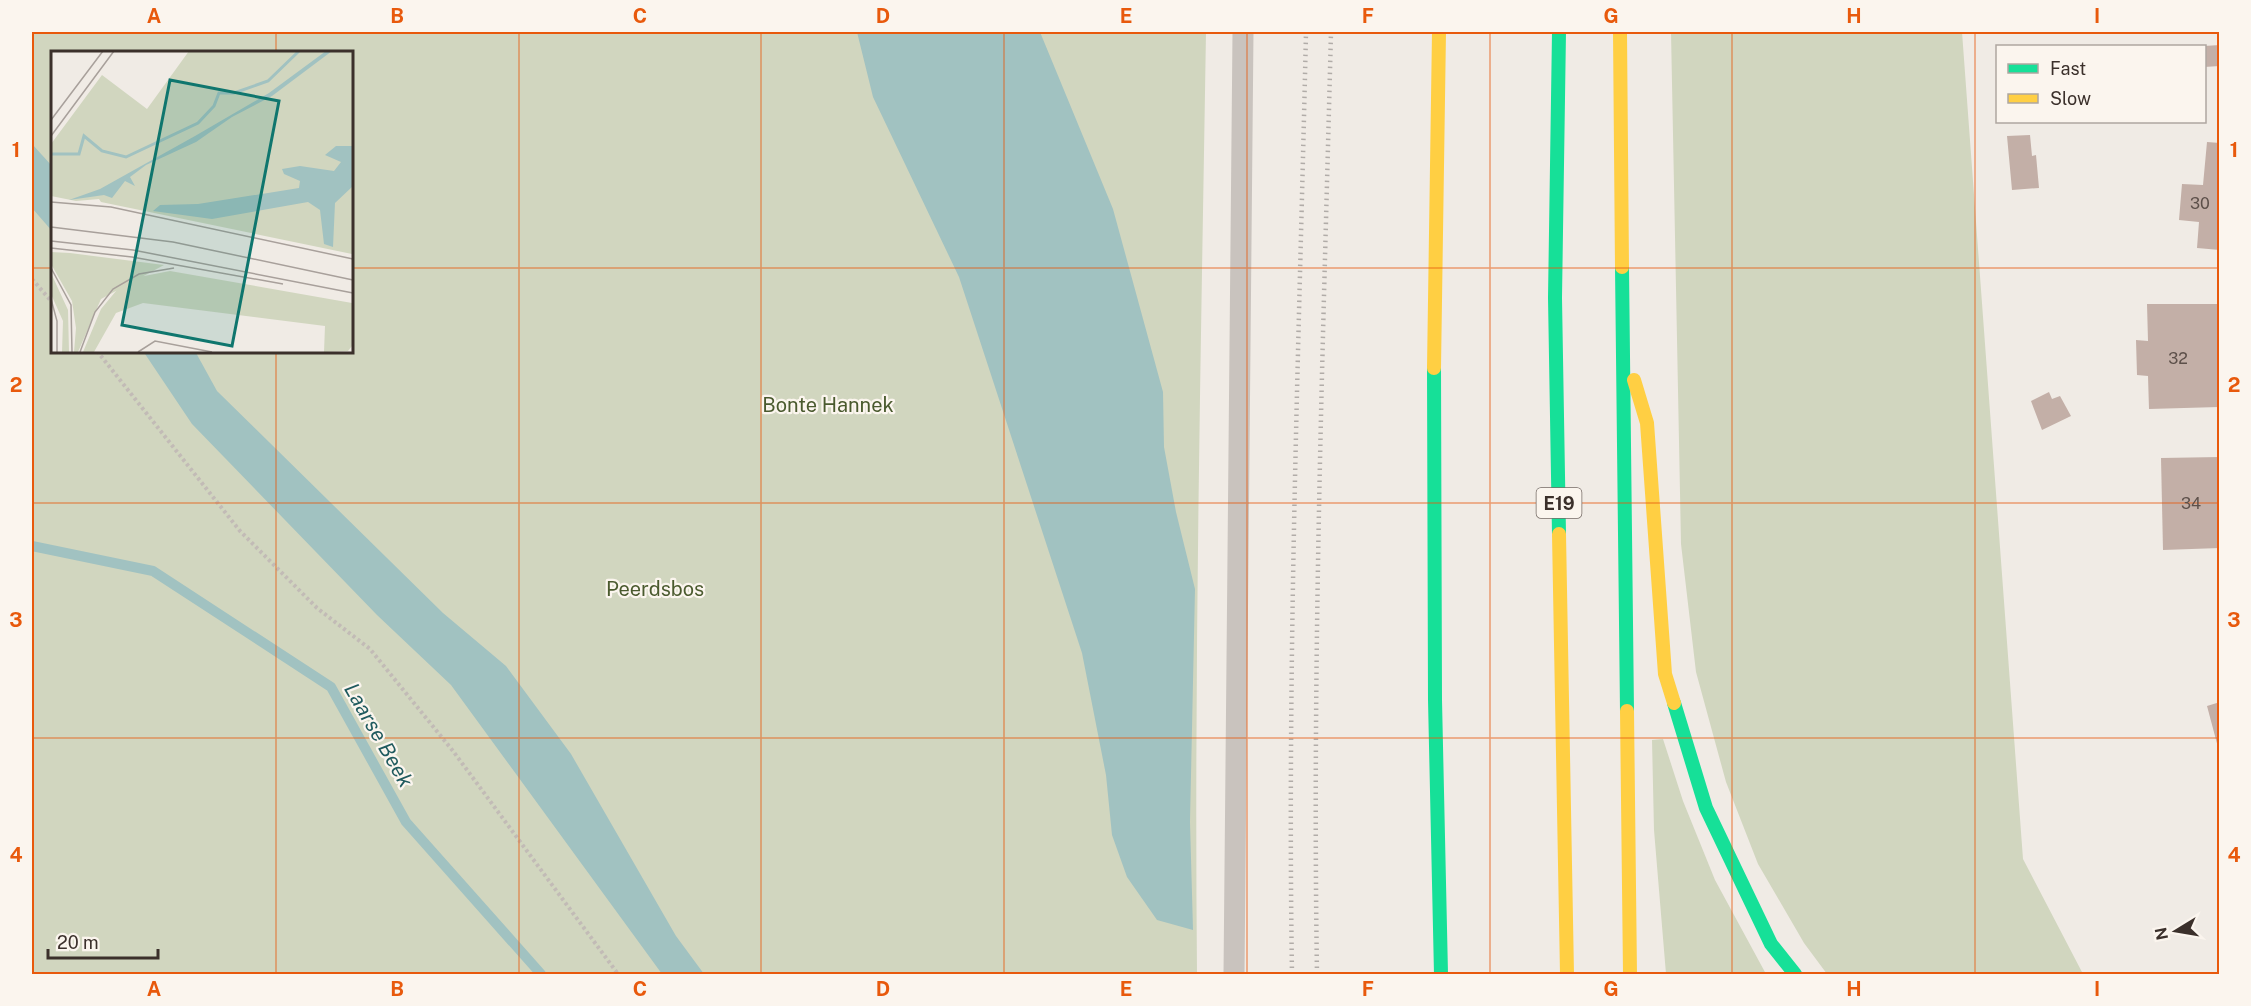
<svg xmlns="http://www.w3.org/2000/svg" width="2251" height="1006" font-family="'Public Sans',sans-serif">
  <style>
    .green { fill: #d1d6bf; fill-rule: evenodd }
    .water { fill: #a1c2c1 }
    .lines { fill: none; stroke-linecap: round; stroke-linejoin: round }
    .stream { stroke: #a1c2c1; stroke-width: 10 }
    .building { fill: #c3afa7 }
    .path { stroke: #c2bbb6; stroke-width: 4; stroke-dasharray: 3 3; stroke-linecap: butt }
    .lane { stroke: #c9c3be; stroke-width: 21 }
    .fast { stroke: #16e098; stroke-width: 14 }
    .slow { stroke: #ffcf43; stroke-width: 14 }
    .rail { stroke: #b1aca8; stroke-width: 4.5; stroke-dasharray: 1.5 4.5; stroke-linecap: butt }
    .grid { fill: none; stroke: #e8590c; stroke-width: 1.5; stroke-opacity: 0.55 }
    .labels { text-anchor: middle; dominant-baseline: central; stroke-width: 4.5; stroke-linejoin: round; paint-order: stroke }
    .number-label { font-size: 16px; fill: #5d504a }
    .shield { fill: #fbf5ee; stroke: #756b66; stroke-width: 1.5 }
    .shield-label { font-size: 18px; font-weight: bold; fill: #3b302b }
    .park-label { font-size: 20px; fill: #4a5a2e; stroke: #fbf5ee }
    .water-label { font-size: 21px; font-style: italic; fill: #1f5a5e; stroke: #fbf5ee }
    .inset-river { fill: none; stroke: #a1c2c1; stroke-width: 3 }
    .inset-road { fill: none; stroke: #a8a09b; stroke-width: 1.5 }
    .view { fill: #0f766e; fill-opacity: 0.15; stroke: #0f766e; stroke-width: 3 }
    .inset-edge { fill: none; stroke: #3b302b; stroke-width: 3 }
    .neatline { fill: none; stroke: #e8590c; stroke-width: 2 }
    .grid-label { font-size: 20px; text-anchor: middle; font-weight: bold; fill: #e8590c }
  </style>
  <rect width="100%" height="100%" fill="#f0ebe5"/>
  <g class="green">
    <path d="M32,32H1206C1201,346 1194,660 1197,974H32ZM52,52H351V351H52Z"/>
    <polygon points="1671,32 1962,32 2023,859 2083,974 1827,974 1804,943 1758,864 1726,782 1696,672 1681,544"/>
    <polygon points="1663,739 1683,801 1715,880 1766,974 1666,974 1654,830 1652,740"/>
  </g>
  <g class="water">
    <polygon points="857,32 1040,32 1113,209 1163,392 1164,447 1176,512 1195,589 1190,822 1193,930 1157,920 1127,877 1112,835 1106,775 1082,653 959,277 873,97"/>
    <polygon points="32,144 52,166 52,231 32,208"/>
    <polygon points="143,351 195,351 217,391 443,613 506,666 571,754 676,936 704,974 662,974 451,685 377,615 192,424"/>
  </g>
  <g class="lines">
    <polyline class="stream" points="32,546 153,571 331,687 406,822 541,974"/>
  </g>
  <g class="building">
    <polygon points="2220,45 2220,66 2204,67 2204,46"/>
    <polygon points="2030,135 2032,156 2036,155 2039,188 2012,190 2007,136"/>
    <polygon points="2207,142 2220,143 2220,250 2197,248 2199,222 2179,220 2182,184 2203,185"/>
    <polygon points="2217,295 2220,295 2219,407 2149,409 2148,376 2137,375 2136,340 2148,341 2147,304 2217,304"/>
    <polygon points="2049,392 2052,399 2060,396 2071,416 2042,430 2031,401"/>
    <polygon points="2220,457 2220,548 2163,550 2161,458"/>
    <polygon points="2220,702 2220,751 2219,751 2207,706"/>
  </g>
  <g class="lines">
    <g class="path">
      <polyline points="32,279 52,302"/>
      <polyline points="97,351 240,531 317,608 370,649 453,751 618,974"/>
    </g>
    <polyline class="lane" points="1234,974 1243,32"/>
    <g class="fast">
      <polyline points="1559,32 1555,298 1559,534"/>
      <polyline points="1622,267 1627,711"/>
      <polyline points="1434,368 1435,700 1441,974"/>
      <polyline points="1674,703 1706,808 1771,944 1795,974"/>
    </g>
    <g class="slow">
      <polyline points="1620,32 1622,267"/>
      <polyline points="1434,368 1439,32"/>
      <polyline points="1634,380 1647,423 1665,674 1674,703"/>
      <polyline points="1559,534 1567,974"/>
      <polyline points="1627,711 1630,974"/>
    </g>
    <g class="rail">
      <path d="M1292,974C1287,660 1299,346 1306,32"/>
      <path d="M1317,974C1312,660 1323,346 1331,32"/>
    </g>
  </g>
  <path class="grid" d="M276,32V52M519,32V974M761,32V974M1004,32V974M1247,32V974M1490,32V974M1732,32V974M1975,32V974M32,268H52M351,268H2220M276,351V974M32,503H2220M32,738H2220"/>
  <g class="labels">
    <g class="number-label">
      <text x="2200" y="203">30</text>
      <text x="2178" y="358">32</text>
      <text x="2191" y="503">34</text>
    </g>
    <rect class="shield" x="1536.5" y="488" width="45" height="30" rx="4.5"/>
    <g class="shield-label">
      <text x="1559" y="503">E19</text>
    </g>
    <g class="park-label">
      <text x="828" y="405">Bonte Hannek</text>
      <text x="655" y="589">Peerdsbos</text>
    </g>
    <g class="water-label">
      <text transform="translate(379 735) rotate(60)">Laarse Beek</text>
    </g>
  </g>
  <g transform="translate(51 51)">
    <rect width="302" height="302" fill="#f0ebe5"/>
    <path d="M138,0H301V203L50,151L48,148L25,150L0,145V93L51,24L96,58ZM0,201L19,202L113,214L50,248L27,301H23L25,277L21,250L0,213ZM119,220L301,252V295L297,300L273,301L274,275L92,252L65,262L43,301H32L50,258L65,240L88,226ZM0,222L17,259L18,301H11L12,270L0,243Z" fill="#d1d6bf"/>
    <path d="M275,0H281L221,45L181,66L145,91L95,114L79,126L84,135L74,130L61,147L53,144L18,149L49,138L144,85L218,42ZM285,95H301L302,135L284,152L282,196L273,193L269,159L257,151L161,168L102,160L109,154L147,153L248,137L249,130L233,123L231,118L249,115L283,120L290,111L274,104Z" fill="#a1c2c1"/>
    <path class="inset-river" d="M0,103H28L33,85L51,100L75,106L147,72L163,55L168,42H183L217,30L248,0"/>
    <path class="inset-road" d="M0,69L52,0M0,85L63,0M0,151L60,156L302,208M0,176L122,191L302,229M0,190L82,199L302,242M0,197L81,206L232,233M0,217L20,254L21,301M0,248L6,270V301M29,301L44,261L62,238L88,223L123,217M87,301L104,290L161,301"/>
    <path class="view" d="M119,29L228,50L181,295L71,274Z"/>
    <rect width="302" height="302" class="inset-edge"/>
  </g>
  <rect width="2251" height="1006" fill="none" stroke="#fbf5ee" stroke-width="66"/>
  <rect x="1996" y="45" width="210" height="78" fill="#fbf5ee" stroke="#aea6a0" stroke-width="1.5"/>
  <rect x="2008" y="64" width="30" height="9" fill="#16e098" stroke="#aea6a0" stroke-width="1.5"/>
  <text x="2050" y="75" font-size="18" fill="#3b302b">Fast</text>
  <rect x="2008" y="94" width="30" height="9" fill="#ffcf43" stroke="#aea6a0" stroke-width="1.5"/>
  <text x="2050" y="105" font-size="18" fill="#3b302b">Slow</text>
  <g transform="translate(2176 931) rotate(259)" stroke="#fbf5ee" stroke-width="4.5" paint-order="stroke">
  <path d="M0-4.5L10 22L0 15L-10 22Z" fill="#3b302b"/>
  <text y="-9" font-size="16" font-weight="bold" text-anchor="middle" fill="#3b302b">N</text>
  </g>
  <path d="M48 949v9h110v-9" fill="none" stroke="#3b302b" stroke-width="3"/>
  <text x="57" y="949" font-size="18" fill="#3b302b" stroke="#fbf5ee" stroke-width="4.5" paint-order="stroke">20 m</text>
  <rect x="33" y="33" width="2185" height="940" class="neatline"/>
  <g class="grid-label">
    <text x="154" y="23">A</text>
    <text x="397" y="23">B</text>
    <text x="640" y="23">C</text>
    <text x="883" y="23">D</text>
    <text x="1126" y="23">E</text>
    <text x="1368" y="23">F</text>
    <text x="1611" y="23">G</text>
    <text x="1854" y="23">H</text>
    <text x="2097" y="23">I</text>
    <text x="16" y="157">1</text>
    <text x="2234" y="157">1</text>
    <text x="16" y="392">2</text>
    <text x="2234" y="392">2</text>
    <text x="16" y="627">3</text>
    <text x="2234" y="627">3</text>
    <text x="16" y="862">4</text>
    <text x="2234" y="862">4</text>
    <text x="154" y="996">A</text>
    <text x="397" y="996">B</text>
    <text x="640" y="996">C</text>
    <text x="883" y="996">D</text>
    <text x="1126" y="996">E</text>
    <text x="1368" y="996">F</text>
    <text x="1611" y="996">G</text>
    <text x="1854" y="996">H</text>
    <text x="2097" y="996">I</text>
  </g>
</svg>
